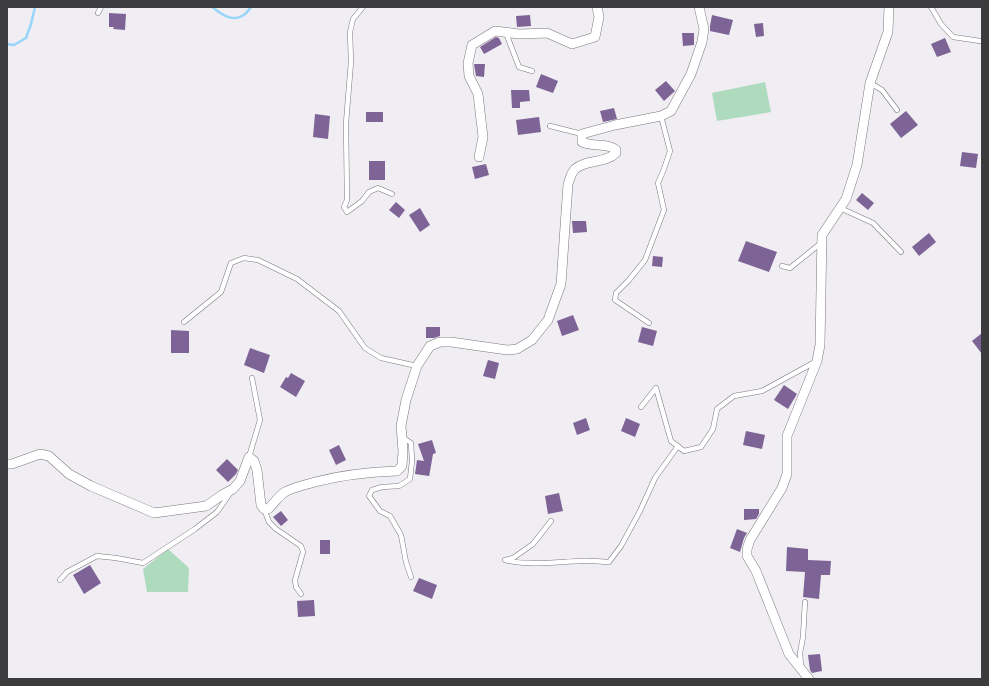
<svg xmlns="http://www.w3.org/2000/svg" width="989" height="686" font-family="Figtree,sans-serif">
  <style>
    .green { fill: #aedabe }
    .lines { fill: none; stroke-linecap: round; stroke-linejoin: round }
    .stream { stroke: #97d6fa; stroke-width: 2.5 }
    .building { fill: #7e6496 }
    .service-casing { stroke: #7a787c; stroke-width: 5.5 }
    .minor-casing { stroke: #7a787c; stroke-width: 10 }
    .service { stroke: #fff; stroke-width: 4.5 }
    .minor { stroke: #fff; stroke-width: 9 }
  </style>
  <rect width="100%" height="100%" fill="#f0edf3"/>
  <g class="green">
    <polygon points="765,82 771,112 717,121 712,93"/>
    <polygon points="168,549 189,568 188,592 147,592 143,569"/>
  </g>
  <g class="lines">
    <g class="stream">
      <path d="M212,7C221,14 231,22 242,16C246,14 249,10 251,7"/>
      <polyline points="7,44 14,45 26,38 31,24 35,7"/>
    </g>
  </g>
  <g class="building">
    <polygon points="109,13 126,14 125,30 113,29 114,27 109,27"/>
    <polygon points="530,15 531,26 517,27 516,16"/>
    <polygon points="712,15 733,20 729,35 710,31 710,26"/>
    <polygon points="763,23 764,36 756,37 754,24"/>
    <polygon points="682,33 694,33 694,45 683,46"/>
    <polygon points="496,37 499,38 502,44 484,54 480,47"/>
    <polygon points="945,38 951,52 937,57 931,44"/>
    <polygon points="474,64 485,64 484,77 476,76"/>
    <polygon points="541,74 558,81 553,93 536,87"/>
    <polygon points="666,81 675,91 664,101 655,90"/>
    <polygon points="511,90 529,90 530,101 520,102 520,108 512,108"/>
    <polygon points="614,108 617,119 603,122 600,111"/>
    <polygon points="906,111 918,125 901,138 890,124"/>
    <rect x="366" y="112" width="17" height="10"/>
    <polygon points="315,114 330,116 328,139 313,137"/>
    <polygon points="539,117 541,132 518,135 516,120"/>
    <polygon points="962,152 978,154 976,168 960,166"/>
    <rect x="369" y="161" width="16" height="19"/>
    <polygon points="486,164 489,175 475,179 472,167"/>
    <polygon points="862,193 874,203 868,210 856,200"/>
    <polygon points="396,202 405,210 399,218 389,210"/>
    <polygon points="420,208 430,225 420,232 409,215"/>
    <polygon points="572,221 586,221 587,232 573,233"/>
    <polygon points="929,233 936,242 919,256 912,247"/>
    <polygon points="746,241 777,252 769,272 738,261"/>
    <polygon points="653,256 663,257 662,267 652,266"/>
    <polygon points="573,315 579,330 562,336 557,321"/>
    <polygon points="426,327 440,327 440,336 434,338 426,338"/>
    <polygon points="642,327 657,331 653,346 638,342"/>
    <polygon points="171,330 189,331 189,353 171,353"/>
    <polygon points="982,333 982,354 972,341"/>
    <polygon points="250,348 270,355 264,373 244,365"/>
    <polygon points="488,360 499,363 495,379 483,376"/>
    <polygon points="291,373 305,381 296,397 280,387 286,377 288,378"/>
    <polygon points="784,385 797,394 788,409 774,400"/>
    <polygon points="586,418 590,430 577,435 573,423"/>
    <polygon points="626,418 640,424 635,437 621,431"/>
    <polygon points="746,431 765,435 762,449 743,445"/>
    <polygon points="432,440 436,453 433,454 429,477 429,476 415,474 417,460 424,461 418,444"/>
    <polygon points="339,445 346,460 336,465 329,450"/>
    <polygon points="227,459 238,470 236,474 228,482 216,470"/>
    <polygon points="559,493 563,511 548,514 545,496"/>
    <polygon points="744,509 759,509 759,514 756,519 744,520"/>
    <polygon points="281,511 288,520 281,526 273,517"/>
    <polygon points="737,529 747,533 744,538 740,552 730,548"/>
    <rect x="320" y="540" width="10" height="14"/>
    <polygon points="787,547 808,549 808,560 831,561 830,575 821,575 819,599 803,597 805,572 786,571"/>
    <polygon points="90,565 101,583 84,594 73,575"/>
    <polygon points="419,578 437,585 432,599 413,591"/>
    <polygon points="314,600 315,616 298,617 297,601"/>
    <polygon points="820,654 822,671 812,673 810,670 808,655"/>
  </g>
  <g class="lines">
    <defs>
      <g id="service">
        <polyline points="363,7 353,19 350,32 351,62 346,123 347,200 344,207 347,212 362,201 369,192 378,188 392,194"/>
        <polyline points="931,7 941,24 953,37 980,41"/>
        <polyline points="98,13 101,7"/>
        <polyline points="506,33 519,67 532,71"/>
        <polyline points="870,83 882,90 897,110"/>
        <polyline points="550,126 582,134"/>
        <polyline points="840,208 873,223 901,252"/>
        <polyline points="782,266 790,268 821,243"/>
        <polyline points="184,322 221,292 231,263 244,258 258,260 297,279 339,311 365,348 381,358 417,366"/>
        <polyline points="649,323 615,300 616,293 629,280 645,260 664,210 658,183 664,169 670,151 661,116"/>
        <polyline points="641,407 656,388 671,441 684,451 701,447 713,429 717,409 734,396 762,391 815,362"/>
        <polyline points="402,437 411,443 412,461 410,479 399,486 382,487 372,490 369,496 380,511 390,516 401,535 406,562 411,577"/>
        <polyline points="249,457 260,420 252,378"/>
        <polyline points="264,509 269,522 276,529 301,546 303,552 295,580 296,587 301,594"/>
        <path d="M551,521L533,544L513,558L505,560C528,566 556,562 580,561C590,560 599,562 609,562L621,546L640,511L655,478L678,446"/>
        <polyline points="60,580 67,572 97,556 116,558 143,563 195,529 217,512 231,492"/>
        <polyline points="801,666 800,653 803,637 805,602"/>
      </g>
      <g id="minor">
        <polyline points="479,157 483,137 478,94 469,76 468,63 472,45 495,31 519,34 547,33 572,44 595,37 599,17 597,7"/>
        <path d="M7,464H12L40,454L49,456L69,474L91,486L154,513L206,506L222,495L233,489L240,481L249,457L254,461L257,470L261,505L264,509H268C274,504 278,496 285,492C294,487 305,485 315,482C342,475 369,472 397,471L402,466L403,451L401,426L406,400L417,366L430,346L440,342H451L507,350L517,349L532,340L548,320L561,284L568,184C570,179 571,173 575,169C586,159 605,164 616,153V150C609,143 592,147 582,142V134L615,125L661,116L671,111L691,74L702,42L704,29L699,7"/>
        <polyline points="809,679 789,654 756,571 747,556 747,549 750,540 782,488 787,474 787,436 817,361 820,345 822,235 846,199 857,165 870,83 888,32 889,7"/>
      </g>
    </defs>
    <use href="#service" class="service-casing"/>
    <use href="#minor" class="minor-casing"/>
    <use href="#service" class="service"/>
    <use href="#minor" class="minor"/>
  </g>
  <rect width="989" height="686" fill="none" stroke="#3c3b3d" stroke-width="16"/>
</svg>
